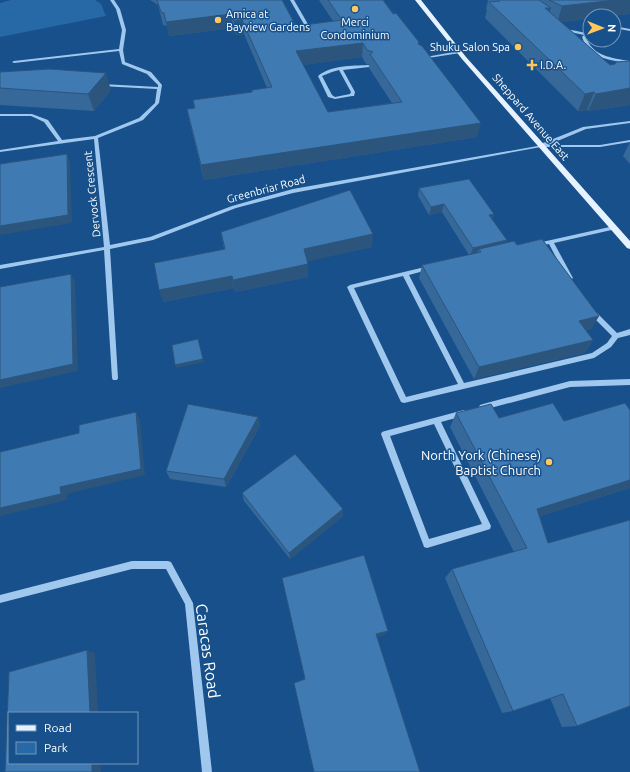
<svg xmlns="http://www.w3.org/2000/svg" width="630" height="772" font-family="Ubuntu,sans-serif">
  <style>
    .green { fill: #2768a7 }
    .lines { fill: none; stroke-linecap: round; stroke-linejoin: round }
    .minor { fill: #a0c8ee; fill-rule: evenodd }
    .major { fill: #e7f2ff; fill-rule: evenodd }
    .wall { fill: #36699a; fill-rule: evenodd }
    .shaded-wall { fill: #2c557d }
    .building { fill: #3f7ab3; stroke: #2c557d; fill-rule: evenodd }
    .poi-dot { fill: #ffc75d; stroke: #17508a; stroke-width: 1.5 }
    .labels { text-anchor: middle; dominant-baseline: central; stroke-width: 3; stroke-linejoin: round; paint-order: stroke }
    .far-poi-label { font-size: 11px; fill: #fff; stroke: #17508a; text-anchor: start }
    .far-street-label { font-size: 11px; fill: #fff; stroke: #17508a }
    .poi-label { font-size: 13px; fill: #fff; stroke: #17508a; text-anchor: end }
    .near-street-label { font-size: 16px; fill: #fff; stroke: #17508a }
  </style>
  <rect width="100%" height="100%" fill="#17508a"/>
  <polygon class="green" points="11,0 95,0 101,4 106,16 0,37 0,3"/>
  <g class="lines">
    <g class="minor">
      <polygon points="110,0 114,0 120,9 126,30 123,50 125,62 151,72 162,85 159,103 143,120 98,138 110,245 150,237 232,206 293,189 543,145 543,143 583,127 630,121 630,123 586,129 548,145 600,145 630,140 630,142 600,147 541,147 293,193 236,208 153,240 110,249 118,378 117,380 113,380 112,378 104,250 0,269 0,265 104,247 94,139 0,152 0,150 58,141 44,122 31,116 0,116 0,114 32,114 48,120 62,140 95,136 139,118 155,103 157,89 100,86 100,84 102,84 158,87 158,85 147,74 122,64 119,51 14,63 12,62 14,61 119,49 122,30 116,9"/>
      <polygon points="290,0 294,0 309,26 308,27 305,26"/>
      <polygon points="614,26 630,29 630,31 614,28"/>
      <path d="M562,28L586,33L590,30V33L586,37C592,56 612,58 630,61V63C611,61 589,58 582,37L584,35L561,30L560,29Z"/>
      <polygon points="459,51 461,52 460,53 422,59 420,58"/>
      <path d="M368,65L370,66L369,67L343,70L355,92L354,96H352L335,99L328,97L318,76C331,65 352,66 368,65ZM339,70L351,92L350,94L335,97L332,95L322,76L332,72Z"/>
      <polygon points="614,226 616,227 616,229 554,243 573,278 570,280 568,280 549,244 535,247 532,245 533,244"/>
      <path d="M429,266L431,267L432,268L431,269L409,275L464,383L592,353L607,343L612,336L590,314L589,312L590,310H594L617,333L630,329V335L618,338L611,347L594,358L404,403L401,402L347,287L350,285ZM403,276L458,384L406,397L354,288Z"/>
      <polygon points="630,379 630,385 570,387 483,410 480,409 479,407 480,405 483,404 570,381"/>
      <path d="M464,410L467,411L468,413L467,415L441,422L491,526L490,529L487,530L427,548L424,547L423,544L381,434L382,432L385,431ZM434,424L482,524L429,539L390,436Z"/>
      <polygon points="132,561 168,561 171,562 193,603 212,772 202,772 185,604 166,569 132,569 0,603 0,595"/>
    </g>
    <polygon class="major" points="415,0 421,0 466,57 630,241 630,249 627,248 462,59"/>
  </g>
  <g class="wall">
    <path d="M150,0H282L296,26L333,21L319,0H383L419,45L477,137L204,180L190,123L187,109L194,108L193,100L252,92V90L267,88L244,34L236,35L233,28L169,36L167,26L163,25L158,5ZM362,57L366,64L370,65L369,68L392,103L328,112L303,65Z"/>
    <polygon points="488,0 630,0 630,14 612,16 590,16 590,19 561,22 610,65 630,61 630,105 588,111 587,110 578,111 485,18 487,10 486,9"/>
    <polygon points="0,72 111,90 94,111 0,105"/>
    <polygon points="630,142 630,164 623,156"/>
    <polygon points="419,188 494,214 492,220 507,240 506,243 517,245 599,316 591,329 586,330 593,340 585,353 474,379 419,278 422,265 469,255 442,212 429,215 418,196"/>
    <polygon points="221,232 372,247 307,261 308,277 235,292 234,288 163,302 224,249"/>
    <polygon points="456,413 499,418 564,421 630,488 540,516 577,726 562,727 550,698 513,711 502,713 445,578 452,569 514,552 450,427"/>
    <polygon points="258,417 260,426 226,487 170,479 166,471"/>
    <polygon points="242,493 343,516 290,559 244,501"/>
  </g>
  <g class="shaded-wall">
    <polygon points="615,0 630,0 630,14 612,16 590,16 590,19 557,23 562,6"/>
    <polygon points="545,8 551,8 546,24"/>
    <polygon points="231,14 233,28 169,36 166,22"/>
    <polygon points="242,20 244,34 236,35 234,21"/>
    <polygon points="363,43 362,57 297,66 296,51"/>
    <polygon points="106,73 111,90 94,111 88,94"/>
    <polygon points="630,88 630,105 588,111 596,94"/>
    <polygon points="594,92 587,110 578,111 585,94"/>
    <polygon points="481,123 477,137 204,180 201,165"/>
    <polygon points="67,154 70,162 72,223 0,235 0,226"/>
    <polygon points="444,204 442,212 429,215 431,207"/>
    <polygon points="494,214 491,222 489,215"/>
    <polygon points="373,234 372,247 305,262 304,249"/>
    <polygon points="507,240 504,248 479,249 477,254 470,256 473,248"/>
    <polygon points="308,264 308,277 235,292 233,280"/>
    <polygon points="71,274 75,281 78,371 0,388 0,380"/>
    <polygon points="232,276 234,288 163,302 159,290"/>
    <polygon points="599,316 591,329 571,334 579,321"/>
    <polygon points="198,339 204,362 177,368 175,365"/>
    <polygon points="593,340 585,353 474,379 479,367"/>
    <polygon points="136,412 140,420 145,475 67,494 67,500 0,516 0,508 60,487"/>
    <polygon points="258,417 260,426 226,487 224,479"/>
    <polygon points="630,480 630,488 527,520 537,509"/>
    <polygon points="343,509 343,516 290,559 289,553"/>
    <polygon points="388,631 385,635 374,638 376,634"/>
    <polygon points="87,650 95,653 98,713 90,713"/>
    <polygon points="92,763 100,763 101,772 92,772"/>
  </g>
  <g class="building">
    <path d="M157,0H282L296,26L342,20L328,0H383L393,14L396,13L419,42L418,44L422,46L481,123L201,165L187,109L195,108L193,100L252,92V90L272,87L242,20L234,21L231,14L166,22L164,13L161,12ZM363,43L367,50L373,52L370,54L402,102L328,112L296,51Z"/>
    <polygon points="499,0 539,0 551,8 545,8 610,65 615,64 616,62 630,61 630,88 596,94 594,92 585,94 489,2 500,1"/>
    <polygon points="549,0 615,0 562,6"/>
    <polygon points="49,69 106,73 88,94 0,88 0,72"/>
    <polygon points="67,154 68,215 0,226 0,164"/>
    <polygon points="469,179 494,214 489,215 507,240 473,248 444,204 431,207 419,188"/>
    <polygon points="350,190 373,234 304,249 308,264 233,280 232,276 159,290 154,263 225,249 221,232"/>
    <polygon points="542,239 599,316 579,321 593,340 479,367 422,265 481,252 479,249 514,241 517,245"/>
    <polygon points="71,274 73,364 0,380 0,287"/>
    <polygon points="198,339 203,359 175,365 172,345"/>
    <polygon points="553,403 564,421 625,403 630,410 630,480 537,509 548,543 630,520 630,706 577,726 563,694 513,711 452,569 527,548 456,413 491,404 499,418"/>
    <polygon points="188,404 258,417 224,479 166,471"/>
    <polygon points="136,412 141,469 60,487 61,494 0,508 0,452 79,433 79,425"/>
    <polygon points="295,454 343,509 289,553 242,493"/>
    <polygon points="364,555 388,631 376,634 420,772 314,772 294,683 305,679 282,578"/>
    <polygon points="87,650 90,713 9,713 9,763 92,763 92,772 5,772 9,672"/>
  </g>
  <g class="poi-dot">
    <circle cx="355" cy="9" r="4"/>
    <circle cx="218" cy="20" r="4"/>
    <circle cx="518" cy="47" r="4"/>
    <path d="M530 59h4v4h4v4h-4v4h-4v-4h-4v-4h4z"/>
    <circle cx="549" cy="462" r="4"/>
  </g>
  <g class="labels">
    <g class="far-poi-label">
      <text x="226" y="14">Amica at<tspan x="226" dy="13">Bayview Gardens</tspan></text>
      <text x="355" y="22" text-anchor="middle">Merci<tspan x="355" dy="13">Condominium</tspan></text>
      <text x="510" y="47" text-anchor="end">Shuku Salon Spa</text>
      <text x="540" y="65">I.D.A.</text>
    </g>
    <g class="far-street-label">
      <text transform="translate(531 117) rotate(49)">Sheppard Avenue East</text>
      <text transform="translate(266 189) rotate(-15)">Greenbriar Road</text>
      <text transform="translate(92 194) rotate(-96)">Dervock Crescent</text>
    </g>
    <g class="poi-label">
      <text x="541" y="455">North York (Chinese)<tspan x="541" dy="15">Baptist Church</tspan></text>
    </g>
    <g class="near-street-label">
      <text transform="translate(208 651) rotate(82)">Caracas Road</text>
    </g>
  </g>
  <rect x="8" y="712" width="130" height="52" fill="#17508a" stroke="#7496b9"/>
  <rect x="16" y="725" width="20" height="6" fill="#e7f2ff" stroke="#7496b9"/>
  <text x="44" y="732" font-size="12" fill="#ffffff">Road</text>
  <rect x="16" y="742" width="20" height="12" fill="#2768a7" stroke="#7496b9"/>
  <text x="44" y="752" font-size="12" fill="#ffffff">Park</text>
  <g transform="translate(602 28) rotate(91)"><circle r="19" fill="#17508a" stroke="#7496b9"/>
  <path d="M0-3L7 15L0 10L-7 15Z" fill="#ffc75d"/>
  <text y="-6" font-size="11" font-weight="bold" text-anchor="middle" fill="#ffffff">N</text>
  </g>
</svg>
